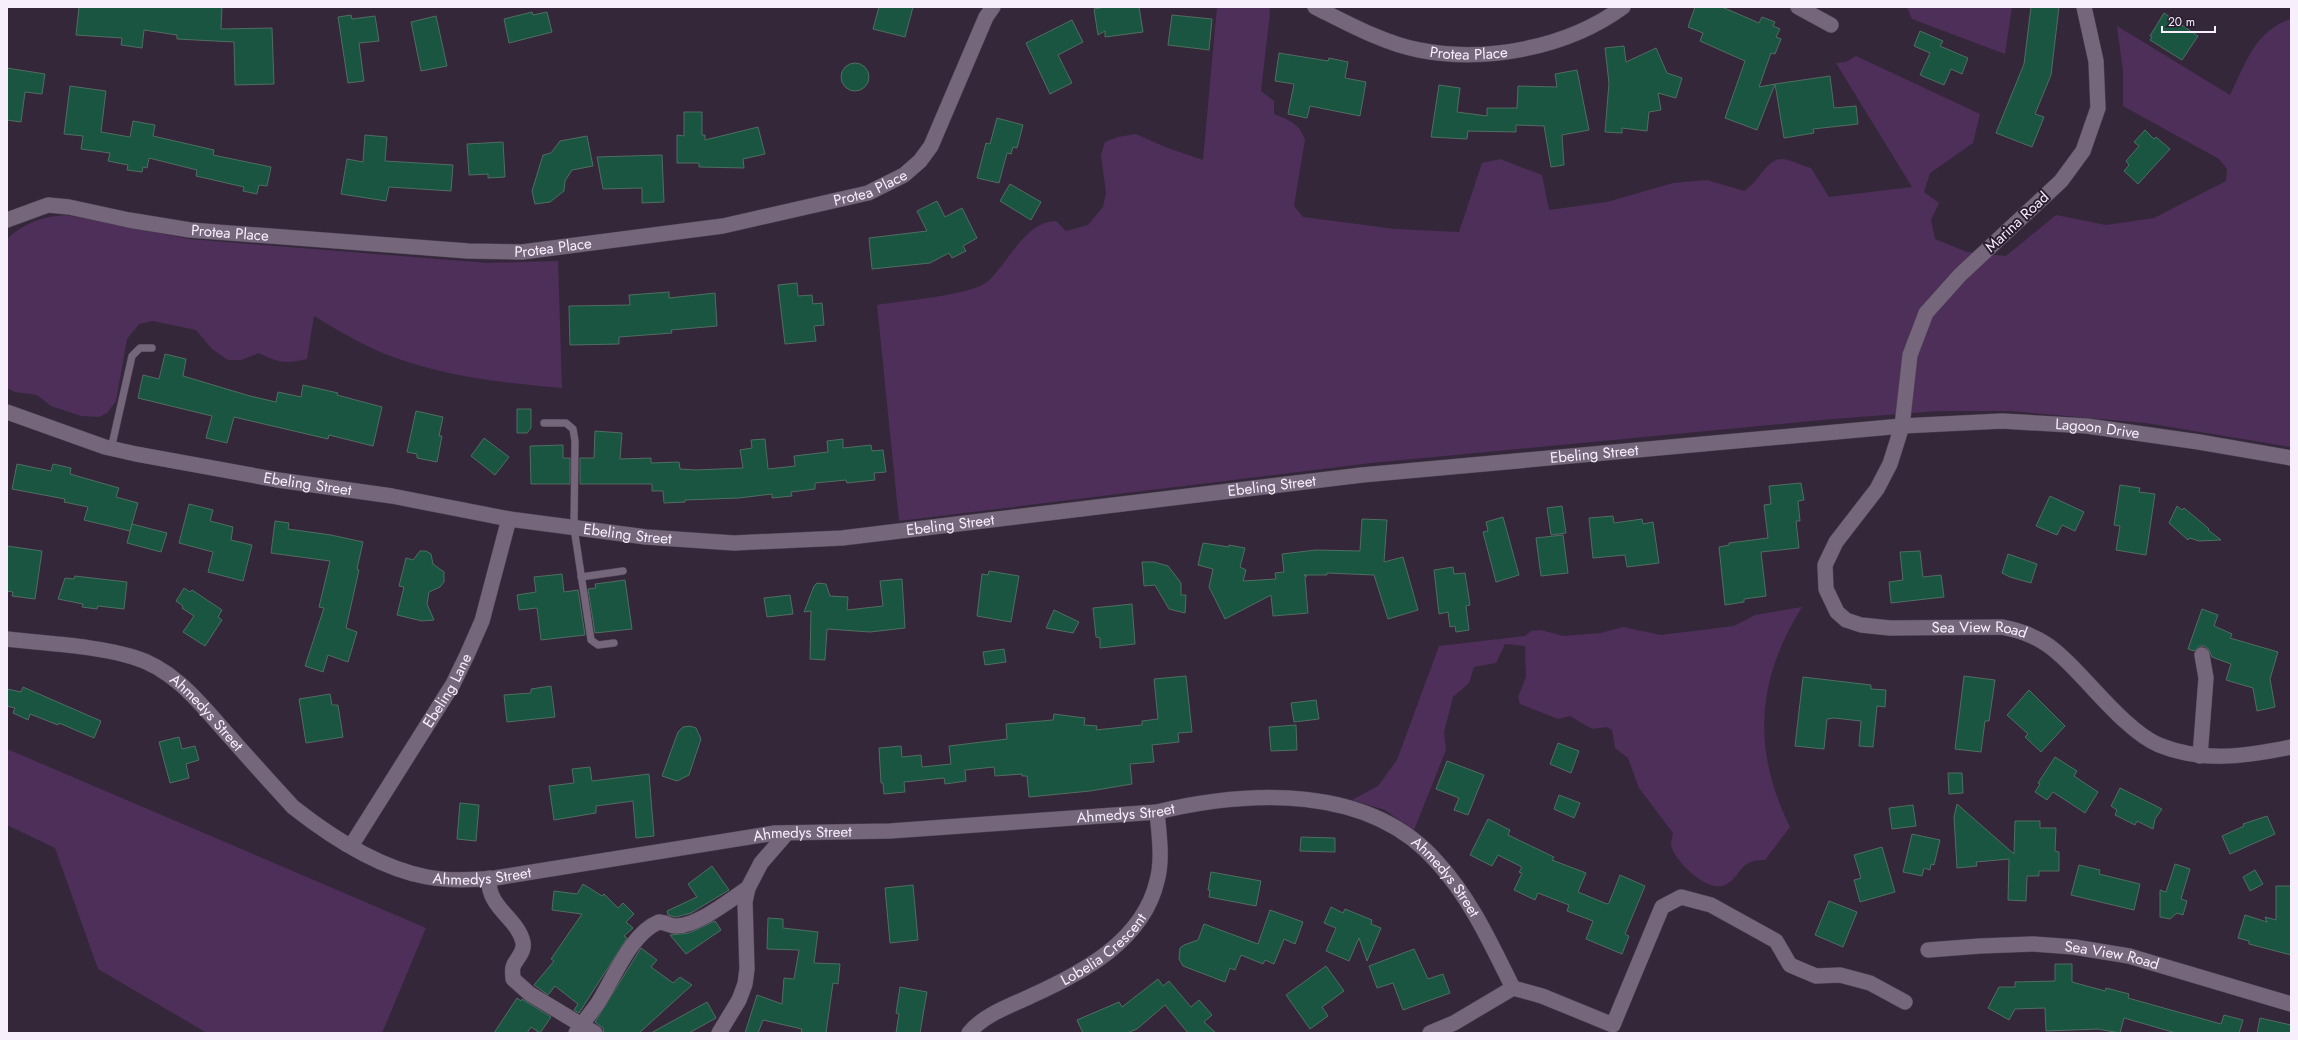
<svg xmlns="http://www.w3.org/2000/svg" width="2298" height="1040" font-family="Jost,sans-serif">
  <style>
    .green { fill: #4d2f5a }
    .building { fill: #1a5541; stroke: #506d61 }
    .lines { fill: none; stroke-linecap: round; stroke-linejoin: round }
    .lane-casing { stroke: #514656; stroke-width: 8 }
    .street-casing { stroke: #514656; stroke-width: 16 }
    .lane { stroke: #75667c; stroke-width: 7 }
    .street { stroke: #75667c; stroke-width: 15 }
    .labels { text-anchor: middle; dominant-baseline: central; stroke-width: 4; stroke-linejoin: round; paint-order: stroke }
    .street-label { font-size: 15px; fill: #f8effc; stroke: #2a1d30 }
  </style>
  <rect width="100%" height="100%" fill="#35273a"/>
  <g class="green">
    <path d="M1217,7H1269L1270,13L1261,91L1274,101V114C1289,120 1300,124 1305,140L1294,206L1303,217L1395,229L1459,232L1482,163L1500,159L1542,175L1549,210L1607,202L1673,183L1707,180L1744,191C1758,183 1766,160 1781,159C1790,159 1802,166 1811,168L1829,197L1912,187L1836,63L1846,62L1856,56L1980,114L1973,143L1930,173L1924,192L1939,203L1931,220L1935,239L1967,252L2006,256L2056,215L2106,225L2154,218L2226,181L2227,169L2219,159L2123,106V71L2117,26L2230,95C2245,65 2255,30 2291,19V447L2146,423L2010,411H1939L1833,419L1371,463L899,521L877,305C900,301 972,295 987,282C1009,263 1024,222 1056,221L1066,231L1088,225L1103,207L1106,193L1101,155L1105,142L1118,137L1136,134L1165,147L1203,160Z"/>
    <polygon points="1907,7 2012,7 2005,54 1912,19"/>
    <path d="M66,215L189,239L488,263L558,261L562,388C493,382 421,374 359,342C344,334 329,325 314,316L307,359C285,364 279,363 259,353L241,360H228L212,349L196,330L153,321L139,324L127,339L116,401L107,413L99,417L81,416L51,406L37,395L15,392L7,388V239C23,223 44,216 66,215Z"/>
    <path d="M1802,607C1756,680 1752,750 1790,827L1765,860C1738,859 1742,877 1725,885C1708,893 1677,863 1672,848C1670,844 1672,838 1673,833L1639,788L1628,758L1615,748L1612,730L1607,727L1592,729L1570,716L1558,719L1520,704L1518,697L1526,677L1525,646L1505,644L1496,663L1474,667L1469,683L1453,697L1444,732L1446,750L1414,830L1385,810L1352,800L1378,786L1397,760L1439,646L1525,636L1531,631L1541,630L1563,636L1601,633L1623,627L1661,635L1734,626L1755,615Z"/>
    <polygon points="7,749 426,928 382,1033 207,1033 98,969 55,848 7,825"/>
  </g>
  <g class="building">
    <polygon points="79,7 222,7 221,29 272,28 274,84 235,85 234,42 177,39 177,35 144,30 142,48 121,45 122,38 76,35"/>
    <polygon points="879,7 913,7 905,37 873,29"/>
    <polygon points="1106,7 1139,7 1143,32 1105,37 1105,31 1098,35 1094,9"/>
    <polygon points="1695,7 1722,7 1759,23 1762,17 1775,22 1773,26 1780,29 1776,37 1781,39 1775,54 1771,53 1759,87 1775,84 1757,130 1725,118 1745,61 1700,41 1703,33 1688,27"/>
    <polygon points="2031,7 2059,7 2051,75 2035,114 2044,117 2032,147 1996,133 2024,64"/>
    <polygon points="532,12 533,15 547,12 552,32 509,43 504,19"/>
    <polygon points="2164,13 2198,36 2182,60 2150,40 2152,37 2150,36"/>
    <polygon points="351,15 352,19 375,16 379,41 359,43 364,81 348,83 338,17"/>
    <polygon points="1172,15 1212,19 1209,50 1168,45"/>
    <polygon points="436,16 447,66 421,71 411,22"/>
    <polygon points="1072,20 1083,42 1058,55 1072,83 1050,94 1026,43"/>
    <polygon points="1920,31 1943,41 1940,46 1968,58 1962,74 1951,69 1944,85 1920,75 1930,53 1914,46"/>
    <polygon points="1624,46 1626,62 1656,48 1667,73 1682,78 1676,98 1658,93 1661,110 1649,112 1647,131 1622,128 1622,133 1605,132 1609,83 1605,48"/>
    <polygon points="1279,53 1328,61 1329,58 1348,62 1345,78 1366,82 1360,116 1310,106 1307,118 1288,114 1294,84 1275,81"/>
    <circle cx="855" cy="77" r="14"/>
    <polygon points="7,68 45,74 42,94 25,92 21,122 7,120"/>
    <polygon points="1577,70 1589,130 1562,135 1564,165 1551,167 1544,126 1516,125 1516,132 1468,131 1467,139 1431,137 1439,85 1460,88 1457,112 1487,116 1487,108 1517,108 1518,86 1557,87 1555,74"/>
    <polygon points="1830,76 1834,108 1856,106 1858,124 1813,129 1814,133 1784,138 1775,84"/>
    <polygon points="70,86 106,91 101,132 130,137 133,121 155,125 153,136 214,150 213,155 271,167 267,186 259,185 257,194 243,191 244,187 196,176 197,170 149,158 147,168 143,167 142,172 127,170 128,165 108,161 110,153 81,149 83,136 64,134"/>
    <polygon points="684,112 702,112 702,135 705,135 705,140 758,127 765,154 743,159 744,168 699,167 699,163 677,163 677,135 684,136"/>
    <polygon points="997,118 1023,125 1017,148 1013,147 1011,154 1007,153 999,183 977,178 986,143 990,144"/>
    <polygon points="2145,130 2154,139 2156,137 2170,149 2138,184 2124,171 2129,165 2126,161 2139,146 2134,142"/>
    <polygon points="365,135 387,137 385,161 453,165 451,191 389,187 386,201 341,194 347,159 363,162"/>
    <polygon points="587,136 593,166 572,170 565,181 564,191 550,202 535,204 532,191 543,155 551,153 560,141"/>
    <polygon points="503,142 505,177 488,178 488,174 469,175 467,144"/>
    <polygon points="662,155 664,202 642,203 642,188 603,189 597,157"/>
    <polygon points="1010,184 1041,202 1031,220 1000,201"/>
    <polygon points="937,201 945,217 962,208 977,238 963,246 966,251 952,258 949,253 930,263 872,269 869,238 927,231 917,211"/>
    <polygon points="797,283 798,296 812,295 813,304 822,303 824,325 814,326 816,341 785,344 778,285"/>
    <polygon points="669,292 669,298 715,293 717,326 671,330 672,333 619,337 619,344 570,345 569,306 630,305 629,295"/>
    <polygon points="165,354 186,359 183,376 250,396 276,402 278,392 301,397 303,385 338,393 337,395 382,407 373,446 329,435 328,439 234,417 227,443 206,438 212,416 138,398 143,375 159,379"/>
    <polygon points="517,409 531,409 531,428 527,433 517,433"/>
    <polygon points="416,411 443,417 439,436 442,436 437,462 417,458 417,454 407,452"/>
    <polygon points="595,431 622,433 620,459 651,458 651,463 679,462 680,469 696,470 743,468 740,450 752,448 751,440 765,439 768,469 795,466 794,456 828,452 827,441 843,439 843,448 871,445 872,451 883,450 886,472 874,473 875,480 847,483 846,480 815,483 815,489 791,492 792,496 772,498 772,494 739,498 685,500 685,502 664,503 663,491 652,491 652,484 580,484 580,458 594,458"/>
    <polygon points="484,438 509,457 495,475 471,456"/>
    <polygon points="563,445 563,458 570,458 570,484 531,484 530,446"/>
    <polygon points="17,464 51,471 53,464 71,468 70,474 119,488 116,497 138,503 130,531 84,520 88,507 64,502 65,499 12,489"/>
    <polygon points="1801,483 1804,500 1798,501 1800,521 1796,521 1799,548 1761,552 1766,596 1744,599 1744,602 1725,605 1719,547 1729,545 1729,543 1768,538 1764,505 1771,504 1769,486"/>
    <polygon points="2120,485 2140,488 2139,492 2155,494 2146,555 2116,550 2120,526 2114,525"/>
    <polygon points="2050,496 2084,512 2075,531 2062,525 2057,535 2036,526"/>
    <polygon points="189,504 213,510 210,521 233,527 231,540 252,545 243,581 208,572 213,552 179,543"/>
    <polygon points="1562,506 1566,533 1551,535 1547,508"/>
    <polygon points="2177,506 2182,510 2184,508 2201,522 2209,529 2208,530 2221,540 2199,541 2190,538 2188,540 2169,523"/>
    <polygon points="1613,516 1614,523 1642,519 1643,524 1653,522 1659,563 1627,567 1625,555 1593,558 1589,518"/>
    <polygon points="1503,517 1519,575 1496,582 1483,532 1488,531 1486,522"/>
    <polygon points="1362,519 1387,520 1384,562 1403,557 1418,610 1388,619 1374,575 1327,573 1327,575 1304,575 1307,576 1305,577 1308,613 1273,616 1271,595 1225,619 1209,587 1213,569 1198,565 1203,543 1229,547 1229,545 1245,548 1240,567 1246,570 1243,581 1276,579 1275,573 1284,572 1282,554 1316,550 1360,551"/>
    <polygon points="275,521 289,523 288,529 331,535 363,542 357,569 359,570 346,628 357,632 348,662 328,655 323,672 305,666 324,608 319,607 330,561 271,553"/>
    <polygon points="132,524 167,533 161,552 127,543"/>
    <polygon points="1563,535 1568,573 1541,576 1536,538"/>
    <polygon points="7,546 42,551 35,599 12,596 13,592 7,591"/>
    <polygon points="420,551 426,551 431,554 433,564 444,572 444,582 440,587 429,592 427,604 434,620 422,621 397,615 404,587 399,586 406,558 413,560"/>
    <polygon points="1920,551 1923,577 1941,575 1944,597 1891,603 1889,582 1903,580 1900,552"/>
    <polygon points="2008,554 2037,564 2031,583 2010,577 2002,573"/>
    <polygon points="1142,562 1154,562 1168,566 1181,583 1181,595 1186,595 1185,613 1169,609 1155,585 1144,586"/>
    <polygon points="1453,567 1454,574 1465,573 1470,605 1466,606 1469,630 1456,632 1455,626 1450,627 1448,612 1439,614 1434,570"/>
    <polygon points="989,571 1019,576 1011,622 977,616 982,574 988,575"/>
    <polygon points="562,574 564,592 578,590 585,635 541,640 537,608 519,610 517,595 536,592 534,577"/>
    <polygon points="75,576 127,582 124,609 98,606 97,609 82,607 83,604 58,599 65,578 74,579"/>
    <polygon points="902,579 905,628 870,632 827,629 825,660 810,659 811,611 804,612 814,586 817,583 826,584 830,596 848,597 847,610 883,606 880,581"/>
    <polygon points="625,580 632,629 595,633 588,589 596,588 595,584"/>
    <polygon points="184,588 190,592 192,590 222,610 218,617 222,620 205,646 183,632 194,616 182,608 183,606 176,601"/>
    <polygon points="790,595 793,614 767,617 764,598"/>
    <polygon points="1132,604 1135,644 1100,648 1100,638 1096,637 1093,608"/>
    <polygon points="2202,609 2218,615 2214,626 2232,634 2230,638 2278,652 2270,679 2275,707 2257,711 2253,688 2226,680 2231,664 2212,657 2209,650 2205,646 2200,646 2194,651 2188,649"/>
    <polygon points="1054,610 1079,622 1073,633 1046,628"/>
    <polygon points="1004,649 1006,662 985,665 983,652"/>
    <polygon points="1186,676 1192,732 1178,733 1179,742 1152,745 1154,762 1130,764 1132,784 1090,791 1029,797 1027,776 1022,776 1022,774 995,776 994,767 965,770 966,781 945,784 944,778 904,782 905,792 884,794 883,783 881,783 879,748 901,746 902,757 921,755 922,767 951,764 949,746 1007,739 1006,724 1053,720 1054,714 1085,718 1084,725 1097,726 1096,730 1142,725 1142,721 1158,719 1154,679"/>
    <polygon points="1964,676 1995,680 1989,721 1985,721 1981,752 1955,749"/>
    <polygon points="1803,677 1871,685 1871,689 1886,690 1885,707 1877,706 1873,747 1859,746 1861,721 1834,718 1827,719 1824,749 1795,746"/>
    <polygon points="551,686 555,717 507,722 504,695 531,693 531,689"/>
    <polygon points="23,687 101,721 94,738 59,723 58,725 30,714 28,720 13,713 15,708 7,706 7,689 21,692"/>
    <polygon points="2029,690 2065,726 2041,752 2025,737 2028,734 2007,715"/>
    <polygon points="330,694 332,705 338,705 343,737 306,743 299,699"/>
    <polygon points="1316,700 1319,719 1294,722 1291,703"/>
    <polygon points="1296,725 1297,750 1271,751 1269,727"/>
    <polygon points="690,726 696,728 701,739 689,775 677,781 662,776 678,732 683,727"/>
    <polygon points="179,737 182,749 195,746 199,760 186,764 189,778 170,783 159,742"/>
    <polygon points="1558,743 1579,751 1571,773 1550,764"/>
    <polygon points="2055,757 2077,771 2074,776 2098,792 2085,813 2053,792 2047,800 2035,792 2040,784 2038,783"/>
    <polygon points="1447,761 1484,775 1468,815 1454,810 1459,798 1436,789"/>
    <polygon points="590,767 592,781 649,774 654,836 636,838 633,801 596,806 596,813 554,820 549,786 574,783 572,769"/>
    <polygon points="1948,773 1962,773 1963,793 1949,794"/>
    <polygon points="2120,788 2162,809 2155,819 2153,829 2137,821 2135,825 2115,815 2117,810 2111,806"/>
    <polygon points="1559,795 1580,803 1574,818 1554,809"/>
    <polygon points="460,803 479,805 476,841 457,839"/>
    <polygon points="1957,804 2014,854 2015,821 2040,821 2040,828 2056,828 2055,851 2059,852 2059,871 2039,871 2039,876 2027,876 2026,901 2008,900 2009,859 1976,862 1977,866 1957,868 1954,817"/>
    <polygon points="1913,805 1916,826 1892,829 1889,808"/>
    <polygon points="2267,816 2275,834 2230,854 2222,836 2244,826 2243,824"/>
    <polygon points="1488,819 1510,830 1508,835 1554,857 1552,860 1586,873 1578,892 1607,904 1609,903 1620,875 1645,886 1625,934 1629,936 1622,954 1586,939 1593,921 1567,911 1569,905 1538,893 1535,900 1514,890 1522,873 1519,872 1522,867 1498,855 1492,866 1470,855"/>
    <polygon points="1912,834 1940,840 1934,865 1931,864 1930,870 1924,868 1922,876 1903,872"/>
    <polygon points="1301,837 1335,838 1335,852 1300,851"/>
    <polygon points="1882,847 1895,892 1860,902 1854,880 1861,878 1854,855"/>
    <polygon points="2175,864 2190,869 2181,899 2187,901 2183,915 2177,913 2170,919 2160,917 2160,890 2166,892"/>
    <polygon points="2079,865 2100,870 2099,874 2140,884 2134,910 2071,895"/>
    <polygon points="712,866 729,890 691,913 676,917 668,915 667,911 697,897 688,884"/>
    <polygon points="2255,870 2263,884 2250,891 2243,877"/>
    <polygon points="1211,872 1261,881 1256,906 1209,897 1210,890 1208,890"/>
    <polygon points="583,884 602,896 604,894 618,908 623,903 634,914 626,922 633,928 624,936 627,938 579,1013 574,1010 578,1004 555,986 548,995 534,985 554,961 551,959 582,914 552,910 554,891 577,894"/>
    <polygon points="913,885 918,940 890,943 885,888"/>
    <polygon points="2276,886 2291,886 2291,955 2249,944 2249,941 2238,938 2245,915 2267,922 2265,917 2276,920"/>
    <polygon points="1829,901 1857,912 1843,947 1815,935"/>
    <polygon points="1331,907 1343,913 1345,909 1372,920 1371,924 1381,928 1367,961 1359,938 1349,961 1326,951 1336,928 1324,923"/>
    <polygon points="1270,910 1303,922 1295,944 1284,939 1274,964 1265,960 1263,964 1241,955 1235,970 1230,968 1225,982 1183,966 1179,959 1180,948 1184,945 1198,940 1204,924 1258,944"/>
    <polygon points="768,918 783,919 783,928 818,932 814,963 840,964 838,984 833,983 826,1033 801,1033 802,1029 763,1020 758,1033 745,1033 757,995 782,1004 784,978 794,979 799,950 767,949"/>
    <polygon points="715,921 721,930 686,954 670,935 689,933"/>
    <polygon points="641,948 657,960 651,967 673,983 680,977 692,985 639,1033 604,1033 603,1028 595,1022"/>
    <polygon points="1414,949 1428,979 1443,974 1450,993 1403,1010 1393,983 1377,988 1369,966"/>
    <polygon points="2055,964 2072,964 2072,982 2105,991 2106,988 2129,994 2128,998 2221,1024 2224,1015 2243,1020 2239,1033 2176,1033 2124,1018 2120,1033 2098,1029 2046,1031 2045,1008 2015,1009 2009,1020 1988,1008 1999,987 2015,987 2015,982 2055,981"/>
    <polygon points="1326,966 1344,991 1322,1007 1328,1016 1310,1029 1286,995"/>
    <polygon points="1158,979 1163,986 1169,981 1191,1007 1199,1000 1212,1015 1204,1022 1216,1033 1188,1033 1165,1005 1137,1029 1127,1033 1083,1033 1077,1020 1119,1002 1122,1007"/>
    <polygon points="900,987 927,992 920,1033 896,1033 899,1014 896,1013"/>
    <polygon points="517,998 521,1001 522,999 551,1017 540,1033 531,1027 527,1033 494,1033"/>
    <polygon points="707,1002 716,1018 689,1033 651,1033"/>
    <polygon points="2260,1018 2291,1025 2291,1033 2257,1033"/>
  </g>
  <g class="lines">
    <defs>
      <g id="lane">
        <polyline points="544,423 566,423 573,429 575,441 574,528 591,640 598,645 614,643"/>
        <polyline points="111,449 132,356 140,348 152,348"/>
        <polyline points="581,577 623,571"/>
      </g>
      <g id="street">
        <path id="s1" d="M1315,7C1345,22 1385,44 1419,50C1486,63 1567,48 1623,7"/>
        <polyline points="1798,7 1831,25"/>
        <path id="s2" d="M2084,7L2096,61L2098,108L2083,151L2061,181L1960,275L1926,313L1910,355L1902,426L1890,464L1877,489L1836,542L1825,565L1826,589L1837,612L1846,620L1861,625L1890,628L2002,627C2041,634 2058,651 2084,679C2104,700 2133,734 2159,745C2203,763 2247,756 2291,747"/>
        <path id="s3" d="M7,220L48,205L69,207L129,220L190,230L468,251L522,252L723,226L868,193L904,175L920,161L931,146L986,17L993,7"/>
        <path id="s4" d="M7,412L105,447L136,454L278,480L392,496L509,519L646,537L734,543L842,538L1362,475L1902,426L2002,421L2087,426L2199,442L2291,458"/>
        <path id="s5" d="M7,639C48,644 93,645 133,657C175,669 202,706 230,737C251,761 272,784 293,807C331,837 379,868 427,877C449,881 473,880 495,878L775,833L890,831L1157,812C1249,790 1369,784 1437,862C1471,899 1491,944 1513,988L1542,996L1613,1025L1662,907L1681,897L1711,905L1776,941L1790,965L1816,976L1840,975L1870,983L1905,1002"/>
        <polyline points="2200,756 2206,678 2202,655"/>
        <path id="s6" d="M351,846L453,684L467,655L482,621L509,519"/>
        <path d="M489,878C487,908 517,917 523,942C525,953 516,958 513,967C512,970 513,976 513,979L530,994L595,1033"/>
        <path id="s7" d="M1928,950L1980,946L2033,944L2074,947L2129,956L2291,1004"/>
        <path d="M576,1033C583,1022 591,1013 598,1003C614,978 631,933 659,922C666,922 671,927 677,926C699,925 730,900 748,888"/>
        <polyline points="719,1033 739,1000 745,984 747,969 745,902 748,888 761,863 787,833"/>
        <path id="s8" d="M969,1033C983,1015 1010,1006 1031,996C1082,973 1143,941 1157,881C1163,859 1159,835 1157,812"/>
        <polyline points="1430,1033 1454,1023 1513,988"/>
      </g>
    </defs>
    <use href="#lane" class="lane-casing"/>
    <use href="#street" class="street-casing"/>
    <use href="#lane" class="lane"/>
    <use href="#street" class="street"/>
  </g>
  <g class="labels">
    <g class="street-label">
      <text stroke="none"><textPath href="#s1" startOffset="163">Protea Place</textPath></text>
      <text stroke="none"><textPath href="#s3" startOffset="876">Protea Place</textPath></text>
      <text transform="translate(2017 222) rotate(-43)">Marina Road</text>
      <text stroke="none"><textPath href="#s3" startOffset="228">Protea Place</textPath></text>
      <text stroke="none"><textPath href="#s3" startOffset="552">Protea Place</textPath></text>
      <text stroke="none"><textPath href="#s4" startOffset="2111">Lagoon Drive</textPath></text>
      <text stroke="none"><textPath href="#s4" startOffset="1606">Ebeling Street</textPath></text>
      <text stroke="none"><textPath href="#s4" startOffset="310">Ebeling Street</textPath></text>
      <text stroke="none"><textPath href="#s4" startOffset="1282">Ebeling Street</textPath></text>
      <text stroke="none"><textPath href="#s4" startOffset="958">Ebeling Street</textPath></text>
      <text stroke="none"><textPath href="#s4" startOffset="634">Ebeling Street</textPath></text>
      <text stroke="none"><textPath href="#s2" startOffset="847">Sea View Road</textPath></text>
      <text stroke="none"><textPath href="#s6" startOffset="183">Ebeling Lane</textPath></text>
      <text stroke="none"><textPath href="#s5" startOffset="221">Ahmedys Street</textPath></text>
      <text stroke="none"><textPath href="#s5" startOffset="1205">Ahmedys Street</textPath></text>
      <text stroke="none"><textPath href="#s5" startOffset="881">Ahmedys Street</textPath></text>
      <text stroke="none"><textPath href="#s5" startOffset="557">Ahmedys Street</textPath></text>
      <text stroke="none"><textPath href="#s5" startOffset="1552">Ahmedys Street</textPath></text>
      <text stroke="none"><textPath href="#s8" startOffset="160">Lobelia Crescent</textPath></text>
      <text stroke="none"><textPath href="#s7" startOffset="185">Sea View Road</textPath></text>
    </g>
  </g>
  <rect width="2298" height="1040" fill="none" stroke="#f8effc" stroke-width="16"/>
  <path d="M2162 26v6h53v-6" fill="none" stroke="#f8effc" stroke-width="2"/>
  <text x="2168" y="26" font-size="12" fill="#f8effc" stroke="#2a1d30" stroke-width="3" paint-order="stroke">20 m</text>
</svg>
